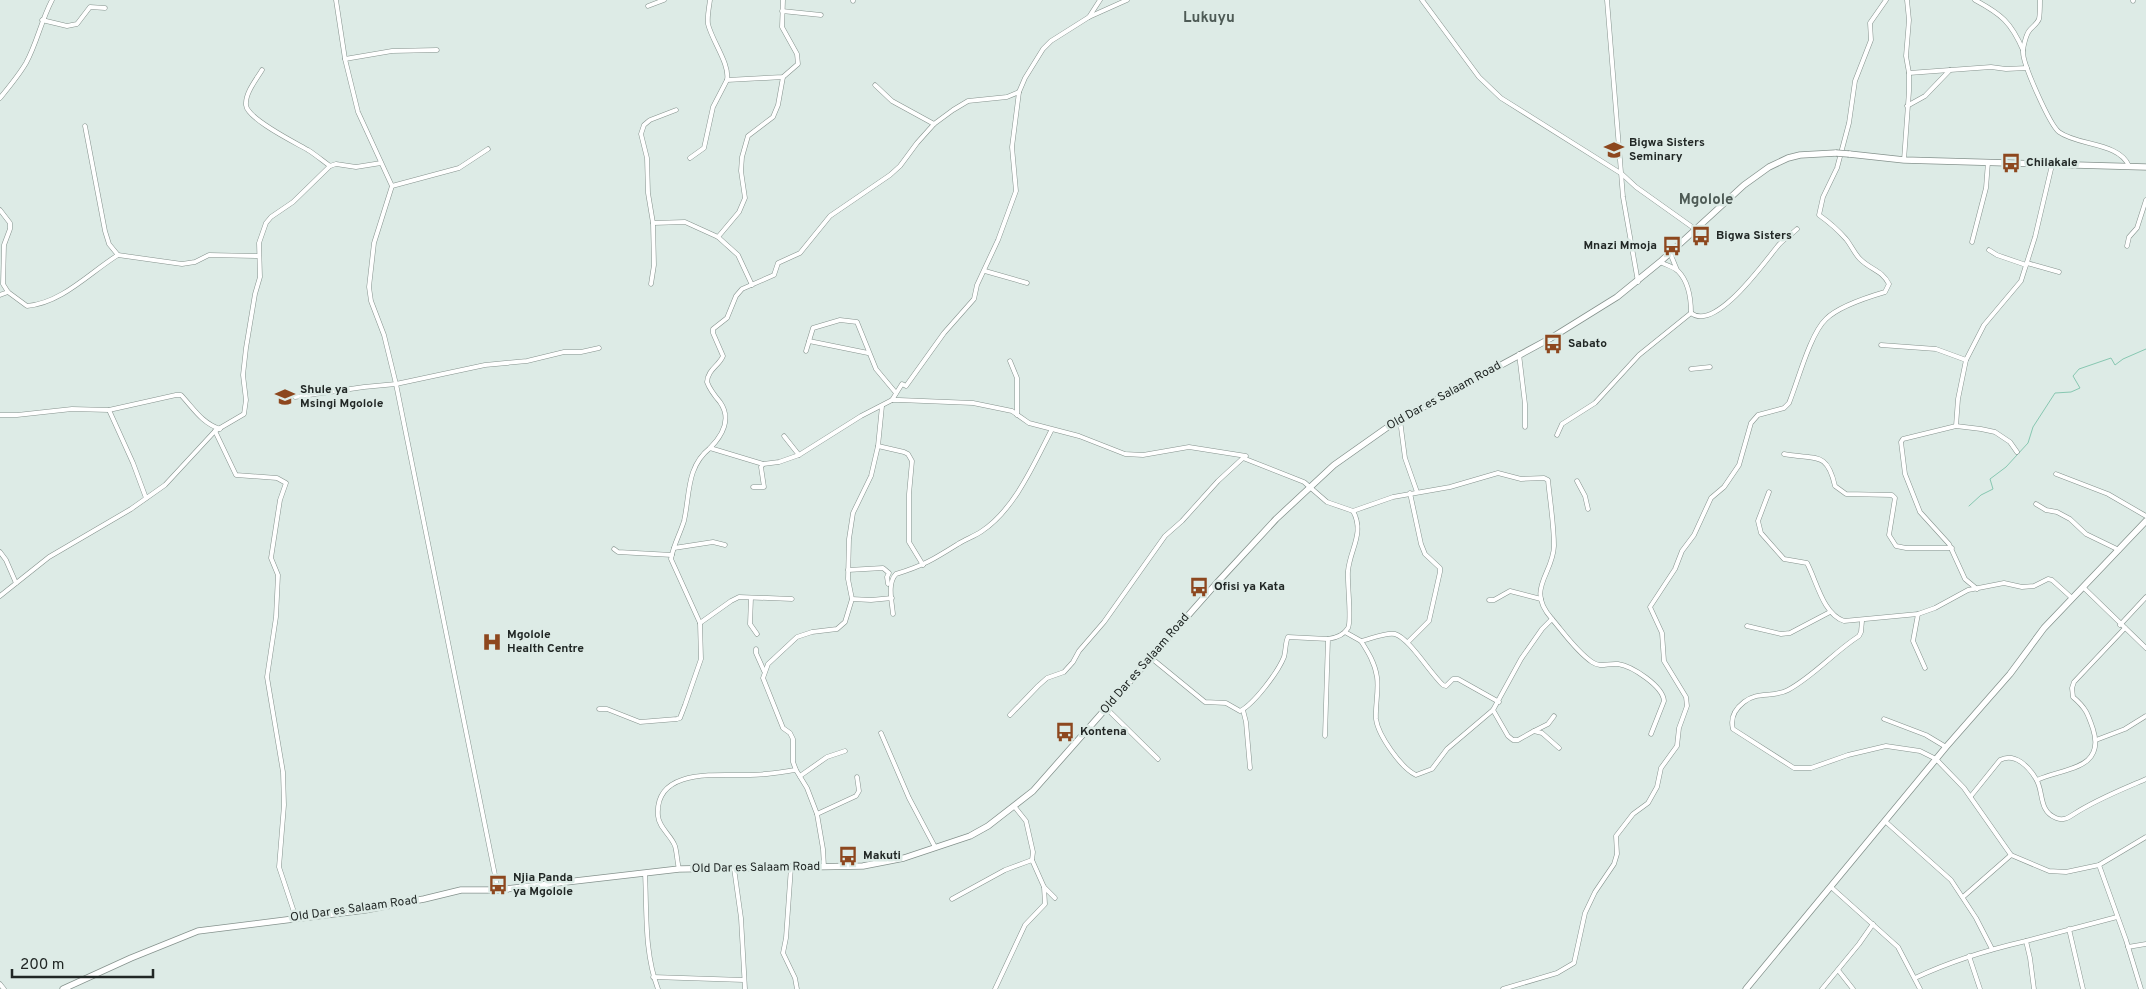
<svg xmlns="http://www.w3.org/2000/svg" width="2146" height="989" font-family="Overpass,sans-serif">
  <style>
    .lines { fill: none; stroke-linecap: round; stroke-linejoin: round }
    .stream { stroke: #87c7b1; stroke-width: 1 }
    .street-casing { stroke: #85928d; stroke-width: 5 }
    .secondary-casing { stroke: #85928d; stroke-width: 7 }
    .street { stroke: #fff; stroke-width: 4 }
    .secondary { stroke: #fff; stroke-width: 5.5 }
    .secondary-bridge-casing { stroke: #85928d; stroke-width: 7; stroke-linecap: butt }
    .secondary-bridge { stroke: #fff; stroke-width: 5.5 }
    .labels { text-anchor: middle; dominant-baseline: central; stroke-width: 5; stroke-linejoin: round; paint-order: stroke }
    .poi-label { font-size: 12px; font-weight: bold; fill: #212725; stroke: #ddebe6; text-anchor: start }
    .street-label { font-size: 12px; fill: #212725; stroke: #ddebe6 }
    .quarter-label { font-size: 15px; font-weight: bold; fill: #4e5b56; stroke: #ddebe6 }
  </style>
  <rect width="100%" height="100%" fill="#ddebe6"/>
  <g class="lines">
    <polyline class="stream" points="1969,506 1981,495 1993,489 1990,479 2006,467 2028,443 2033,427 2055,393 2071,392 2080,388 2073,376 2079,369 2111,358 2115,365 2123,359 2146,349"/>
    <defs>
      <g id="street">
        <polyline points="336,0 345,59 358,112 392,186 374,243 369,287 371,301 384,335 396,384 498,890"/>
        <path d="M710,0C709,8 707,16 708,24C712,41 730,64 727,80"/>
        <polyline points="1422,0 1479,77 1501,98 1622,174 1636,187 1695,229"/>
        <polyline points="1607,0 1623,197 1638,282"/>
        <path d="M1975,0C2001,14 2011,22 2023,50"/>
        <path d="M2040,0C2040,6 2040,14 2039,19C2037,24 2032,27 2029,31C2026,35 2023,47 2023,52C2023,65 2050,125 2059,132C2078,146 2119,142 2129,166"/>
        <polyline points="2133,0 2133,1"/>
        <polyline points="853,1 853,0"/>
        <polyline points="648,6 664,0"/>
        <polyline points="782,11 821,15"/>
        <polyline points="1089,17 1100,0"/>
        <polyline points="42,20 67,26 77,24 90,7 105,8"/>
        <polyline points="345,59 392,51 437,50"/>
        <path d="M262,70C256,80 245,93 246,105C247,119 296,143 308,150C316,155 323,161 330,166"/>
        <polyline points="1909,73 1991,67 2006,69 2027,68"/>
        <polyline points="875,85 892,101 934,124"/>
        <path d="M0,98C9,87 19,75 26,63C37,43 41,21 52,0"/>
        <polyline points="1907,106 1925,96 1950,70"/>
        <polyline points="676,110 650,120 644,125 641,134 647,158 648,193 653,223 685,222 718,237 738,255 752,285"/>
        <polyline points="85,126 105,231 109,244 118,255"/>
        <polyline points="690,158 704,148 713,107 727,80 783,77 798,64 797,54 782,27 783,0"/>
        <polyline points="1904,160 1909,91 1909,73 1906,56 1909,20 1907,0"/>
        <polyline points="392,186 459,168 488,149"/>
        <path d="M0,210L10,223V229L4,245L3,284L8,292L27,306C62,303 89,273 118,255L182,264L195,262L209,255L259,256"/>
        <polyline points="718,237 739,212 745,198 741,171 742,157 748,136 773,117 778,105 783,77"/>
        <polyline points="1972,242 1986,188 1988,162"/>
        <polyline points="2127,246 2129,237 2137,228 2146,200"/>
        <polyline points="1989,250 1997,255 2026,265"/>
        <polyline points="1670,253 1677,270"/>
        <path d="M1660,262C1666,265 1674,267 1678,271C1688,281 1691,299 1691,313"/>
        <polyline points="2027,263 2059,272"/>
        <polyline points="985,271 1027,283"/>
        <polyline points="651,284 654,265 653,223"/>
        <polyline points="0,295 8,292"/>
        <path d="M1691,313C1715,332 1763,264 1777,247C1782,240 1791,235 1797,229"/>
        <polyline points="809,341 868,353"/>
        <polyline points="1881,345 1936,349 1966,360"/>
        <polyline points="806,351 813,328 840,320 857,322 876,369 896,393"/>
        <polyline points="1519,354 1525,404 1525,427"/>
        <polyline points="1010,361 1017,378 1017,415"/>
        <polyline points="1691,369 1710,367"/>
        <polyline points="295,397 364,387 396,384 485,365 527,361 564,352 581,352 599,348"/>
        <polyline points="892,400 902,384 906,386 944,333 974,299 977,285 998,240 1016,191 1012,147 1019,92 1025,78 1043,49 1051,41 1089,17 1127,0"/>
        <polyline points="109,410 133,463 146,498"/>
        <path d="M0,415H17L72,409L109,410L176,395H181C194,409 202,423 220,429"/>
        <polyline points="1400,420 1405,458 1417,492"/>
        <polyline points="1956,426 1958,399 1966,360 1984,325 2021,281 2035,237 2052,165"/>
        <polyline points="215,431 236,475 277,478 286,483 280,500 271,558 278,575 276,617 267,677 283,772 284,805 279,867 296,918"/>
        <polyline points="1557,435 1562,424 1595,403 1639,355 1691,313"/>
        <polyline points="784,436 799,455"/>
        <polyline points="878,446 904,452 908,454 912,461 909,494 909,542 923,565"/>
        <path d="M710,448C722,436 732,419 720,402C714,395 710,390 707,382C708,369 719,366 723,356L713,333V329L727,318L736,296L742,289L774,275L778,263L800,253L830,216L890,175L900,166L917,143L934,124L953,110L968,101L1007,97L1019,92"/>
        <path d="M1784,454C1815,460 1827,450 1835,486L1846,494L1892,495L1895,498L1889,535L1896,546L1906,548H1952"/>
        <polyline points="2056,474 2108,494 2146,516"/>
        <polyline points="1577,481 1585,496 1588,509"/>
        <polyline points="753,487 764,487 761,467 763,464"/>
        <path d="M1769,492L1758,521L1761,533L1784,559L1807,563C1817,582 1823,614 1844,621L1918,614L1935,608L1968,590L2004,583L2022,587L2034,586L2048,579L2052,580L2072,598"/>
        <polyline points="2036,504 2046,510 2057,512 2070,519 2086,534 2119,550"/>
        <polyline points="674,548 713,542 725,545"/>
        <polyline points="614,549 618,552 672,555"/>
        <polyline points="0,552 6,560 16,583"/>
        <polyline points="848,570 883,568 889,573 887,577 888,584"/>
        <polyline points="2083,587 2146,648"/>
        <polyline points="1977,589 1965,579 1949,544 1920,512 1905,474 1901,442 1903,439 1956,426 1981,429 1995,432 2010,442 2017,452"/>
        <polyline points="0,596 49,557 131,509 165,485 215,431 244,414 246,400 243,375 246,348 255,294 260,277 259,243 266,223 271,217 293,202 330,166 336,164 356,167 381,163"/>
        <polyline points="751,598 750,624 757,634"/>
        <polyline points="852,599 871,600 892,598"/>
        <polyline points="1489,600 1494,600 1510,591 1541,599"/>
        <path d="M893,614C892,602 887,583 896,574C923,566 934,559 958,544C966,539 975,536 982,531C1014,510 1034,464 1051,431"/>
        <polyline points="1918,614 1913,641 1925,668"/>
        <path d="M1552,619C1564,633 1576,651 1592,662C1601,668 1607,663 1618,664C1632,666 1663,686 1664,701L1651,734"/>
        <path d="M1862,621L1861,632L1859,636C1834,652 1814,676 1788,690C1773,698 1757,691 1744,702C1735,709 1730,718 1733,729L1794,768H1811L1848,755L1886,746L1920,751L1936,759L1964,788L2011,855L2049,871L2066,872L2099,865L2146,837"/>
        <polyline points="700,623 731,601 739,597 792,599"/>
        <polyline points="2120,625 2146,597"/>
        <polyline points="1747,626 1781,634 1790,633 1830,612"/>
        <path d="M1345,632L1361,641C1370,639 1386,632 1395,634C1409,638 1430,673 1443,685L1446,686L1453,679H1458L1499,702"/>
        <polyline points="1408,642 1429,621 1440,572 1440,568 1425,554 1421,544 1410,493"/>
        <polyline points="756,649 756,653 764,671"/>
        <path d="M1150,657L1205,702L1226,703L1240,711C1254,704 1278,672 1284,657C1286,650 1285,643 1288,637L1328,639"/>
        <path d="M599,709H607L640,722L677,719L680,718L685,705L701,659L700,623L671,559C673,546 680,534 684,521C690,495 686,467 710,448L763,464L779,462L799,455L861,416L892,400H899L973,403L1012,411L1029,423L1079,436L1125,454L1143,455L1189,447L1246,456L1243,458L1304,482L1327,502L1353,511L1393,497L1450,487L1498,473L1521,479L1544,478L1548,480C1550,501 1554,525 1554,546C1553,575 1525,589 1552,619L1542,629L1521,659L1493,710L1447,749L1432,769L1416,775C1401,768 1378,735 1376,719C1375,705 1379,691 1377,677C1375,663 1368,652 1361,641"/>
        <polyline points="1107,709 1158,759"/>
        <polyline points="1243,710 1246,722 1250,768"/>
        <polyline points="1493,710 1508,736 1513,740 1518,740 1534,731 1542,733 1559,748"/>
        <polyline points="1010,715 1038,686 1047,678 1064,672 1073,662 1079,651 1104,622 1165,536 1182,521 1218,481 1243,458"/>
        <polyline points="1884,719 1926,735 1946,747"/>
        <polyline points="1534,731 1548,724 1554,716"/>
        <polyline points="881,733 909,798 935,847"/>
        <path d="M1325,736L1328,639C1335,638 1344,635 1348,628C1352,621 1347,583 1348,571C1350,549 1365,533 1353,511"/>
        <polyline points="2096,740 2125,729 2146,716"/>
        <polyline points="800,776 827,757 845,751"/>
        <path d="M2037,780C2063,768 2106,770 2093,729C2088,714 2086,708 2073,697L2072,688L2074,682L2125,628"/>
        <path d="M1971,796L2000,760C2015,752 2029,767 2036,779C2044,791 2038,811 2056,818C2063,821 2068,818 2074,814C2097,799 2121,790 2146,779"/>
        <polyline points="817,814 856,796 859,791 857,777"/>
        <polyline points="1886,822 1951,880 1976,918 1992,949"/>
        <polyline points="2099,865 2126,940 2141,989"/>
        <polyline points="791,867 786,938 783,953 795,978 797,989"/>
        <polyline points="824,867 823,849 817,814 807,788 796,770 793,762 793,739 790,733 783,728 763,678 768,664 797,637 812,632 837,629 845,622 852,599 848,579 849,539 853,513 871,476 878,446 882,406"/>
        <polyline points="734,868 741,918 745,989"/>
        <path d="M679,869C677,861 677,853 675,846C671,835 659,828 658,816C654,767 719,776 750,775C765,775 781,772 796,770"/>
        <path d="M645,873C647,912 644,952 658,989"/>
        <polyline points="1044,887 1055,898"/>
        <polyline points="1831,887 1898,947 1920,989"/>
        <polyline points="1963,897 2011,855"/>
        <polyline points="952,899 1005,870 1032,860"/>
        <polyline points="2069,929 2083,989"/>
        <polyline points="2128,947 2146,944"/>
        <polyline points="1969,956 1980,989"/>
        <polyline points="1838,970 1853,989"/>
        <polyline points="653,977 744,980"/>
        <path d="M1915,978C1951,961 1987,950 2026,941"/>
        <polyline points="0,984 4,989"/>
        <polyline points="995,989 1025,925 1045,904 1044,887 1032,860 1033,852 1026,821 1014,806"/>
        <path d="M1503,989L1557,973L1574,963L1585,913L1595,892L1614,864L1617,854L1616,836L1633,814L1648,803L1657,787L1661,768L1677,746L1679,728L1687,706L1686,697L1664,661L1662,633L1650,607L1675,569L1682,551L1694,535L1711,498L1724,487L1739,465L1751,423L1758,415L1784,408L1789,403C1798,381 1810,334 1826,319C1839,306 1868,297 1885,292L1889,284C1882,270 1871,270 1860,259C1854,253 1851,245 1846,239C1838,230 1829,222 1819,215L1823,197L1837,168L1849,123L1855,81L1871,40L1870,23L1886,0"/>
        <polyline points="1822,989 1859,944 1873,924"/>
        <polyline points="2034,989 2030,958 2026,941 2117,917"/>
      </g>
      <g id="secondary">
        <polyline points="1849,154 1904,160 2146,167"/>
        <polyline points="63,989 131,958 198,931 365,910 424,899 461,890 498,890 679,869 863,866 904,858 970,836 988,826 1033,791 1215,585 1276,519 1334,465 1392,424 1551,338 1617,297 1660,262 1744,185 1769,167 1788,158 1800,155 1836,153"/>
        <polyline points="1746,989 1946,747 2010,674 2044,628 2146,521"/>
      </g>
    </defs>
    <use href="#street" class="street-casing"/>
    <use href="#secondary" class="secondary-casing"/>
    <use href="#street" class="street"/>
    <use href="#secondary" class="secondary"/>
    <defs>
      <polyline id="secondary-bridge" points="1836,153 1849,154"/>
    </defs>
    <use href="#secondary-bridge" class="secondary-bridge-casing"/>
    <use href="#secondary-bridge" class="secondary-bridge"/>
  </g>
  <defs>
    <symbol id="school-bare" viewBox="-9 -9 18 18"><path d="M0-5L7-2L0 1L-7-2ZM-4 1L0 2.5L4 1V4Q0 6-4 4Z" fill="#8d471e" stroke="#ddebe6" stroke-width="2.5" paint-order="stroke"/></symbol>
    <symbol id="bus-bare" viewBox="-9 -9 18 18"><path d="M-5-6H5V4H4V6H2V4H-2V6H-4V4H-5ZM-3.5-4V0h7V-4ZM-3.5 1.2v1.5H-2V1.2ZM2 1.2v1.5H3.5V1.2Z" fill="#8d471e" stroke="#ddebe6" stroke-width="2.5" paint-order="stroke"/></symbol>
    <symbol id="hospital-bare" viewBox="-9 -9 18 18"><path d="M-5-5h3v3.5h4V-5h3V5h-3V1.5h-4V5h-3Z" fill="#8d471e" stroke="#ddebe6" stroke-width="2.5" paint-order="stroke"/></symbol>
  </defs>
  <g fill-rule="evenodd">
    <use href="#school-bare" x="1600" y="136" width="28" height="28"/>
    <use href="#bus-bare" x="1997" y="149" width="28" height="28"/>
    <use href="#bus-bare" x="1687" y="222" width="28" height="28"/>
    <use href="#bus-bare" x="1658" y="232" width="28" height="28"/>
    <use href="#bus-bare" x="1539" y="330" width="28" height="28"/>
    <use href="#school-bare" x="271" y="383" width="28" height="28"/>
    <use href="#bus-bare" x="1185" y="573" width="28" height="28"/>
    <use href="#hospital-bare" x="478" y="628" width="28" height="28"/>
    <use href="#bus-bare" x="1051" y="718" width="28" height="28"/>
    <use href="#bus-bare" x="834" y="842" width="28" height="28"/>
    <use href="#bus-bare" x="484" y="871" width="28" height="28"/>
  </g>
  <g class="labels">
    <g class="poi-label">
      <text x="1629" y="143">Bigwa Sisters<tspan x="1629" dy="14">Seminary</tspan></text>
      <text x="2026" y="163">Chilakale</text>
      <text x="1716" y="236">Bigwa Sisters</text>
      <text x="1657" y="246" text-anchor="end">Mnazi Mmoja</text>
      <text x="1568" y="344">Sabato</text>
      <text x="300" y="390">Shule ya<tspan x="300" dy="14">Msingi Mgolole</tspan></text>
      <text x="1214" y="587">Ofisi ya Kata</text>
      <text x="507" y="635">Mgolole<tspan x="507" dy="14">Health Centre</tspan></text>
      <text x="1080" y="732">Kontena</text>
      <text x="863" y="856">Makuti</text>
      <text x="513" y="878">Njia Panda<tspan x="513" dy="14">ya Mgolole</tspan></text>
    </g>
    <g class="street-label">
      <text transform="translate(1444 396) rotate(-29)">Old Dar es Salaam Road</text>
      <text transform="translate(1145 664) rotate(-49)">Old Dar es Salaam Road</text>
      <text transform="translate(756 868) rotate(-1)">Old Dar es Salaam Road</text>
      <text transform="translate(354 909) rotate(-8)">Old Dar es Salaam Road</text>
    </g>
    <g class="quarter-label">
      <text x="1209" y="18">Lukuyu</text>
      <text x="1706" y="200">Mgolole</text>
    </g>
  </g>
  <path d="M12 969v8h141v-8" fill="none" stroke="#212725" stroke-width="2.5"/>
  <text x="20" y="969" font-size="15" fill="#212725" stroke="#ddebe6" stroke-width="4" paint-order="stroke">200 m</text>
</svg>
